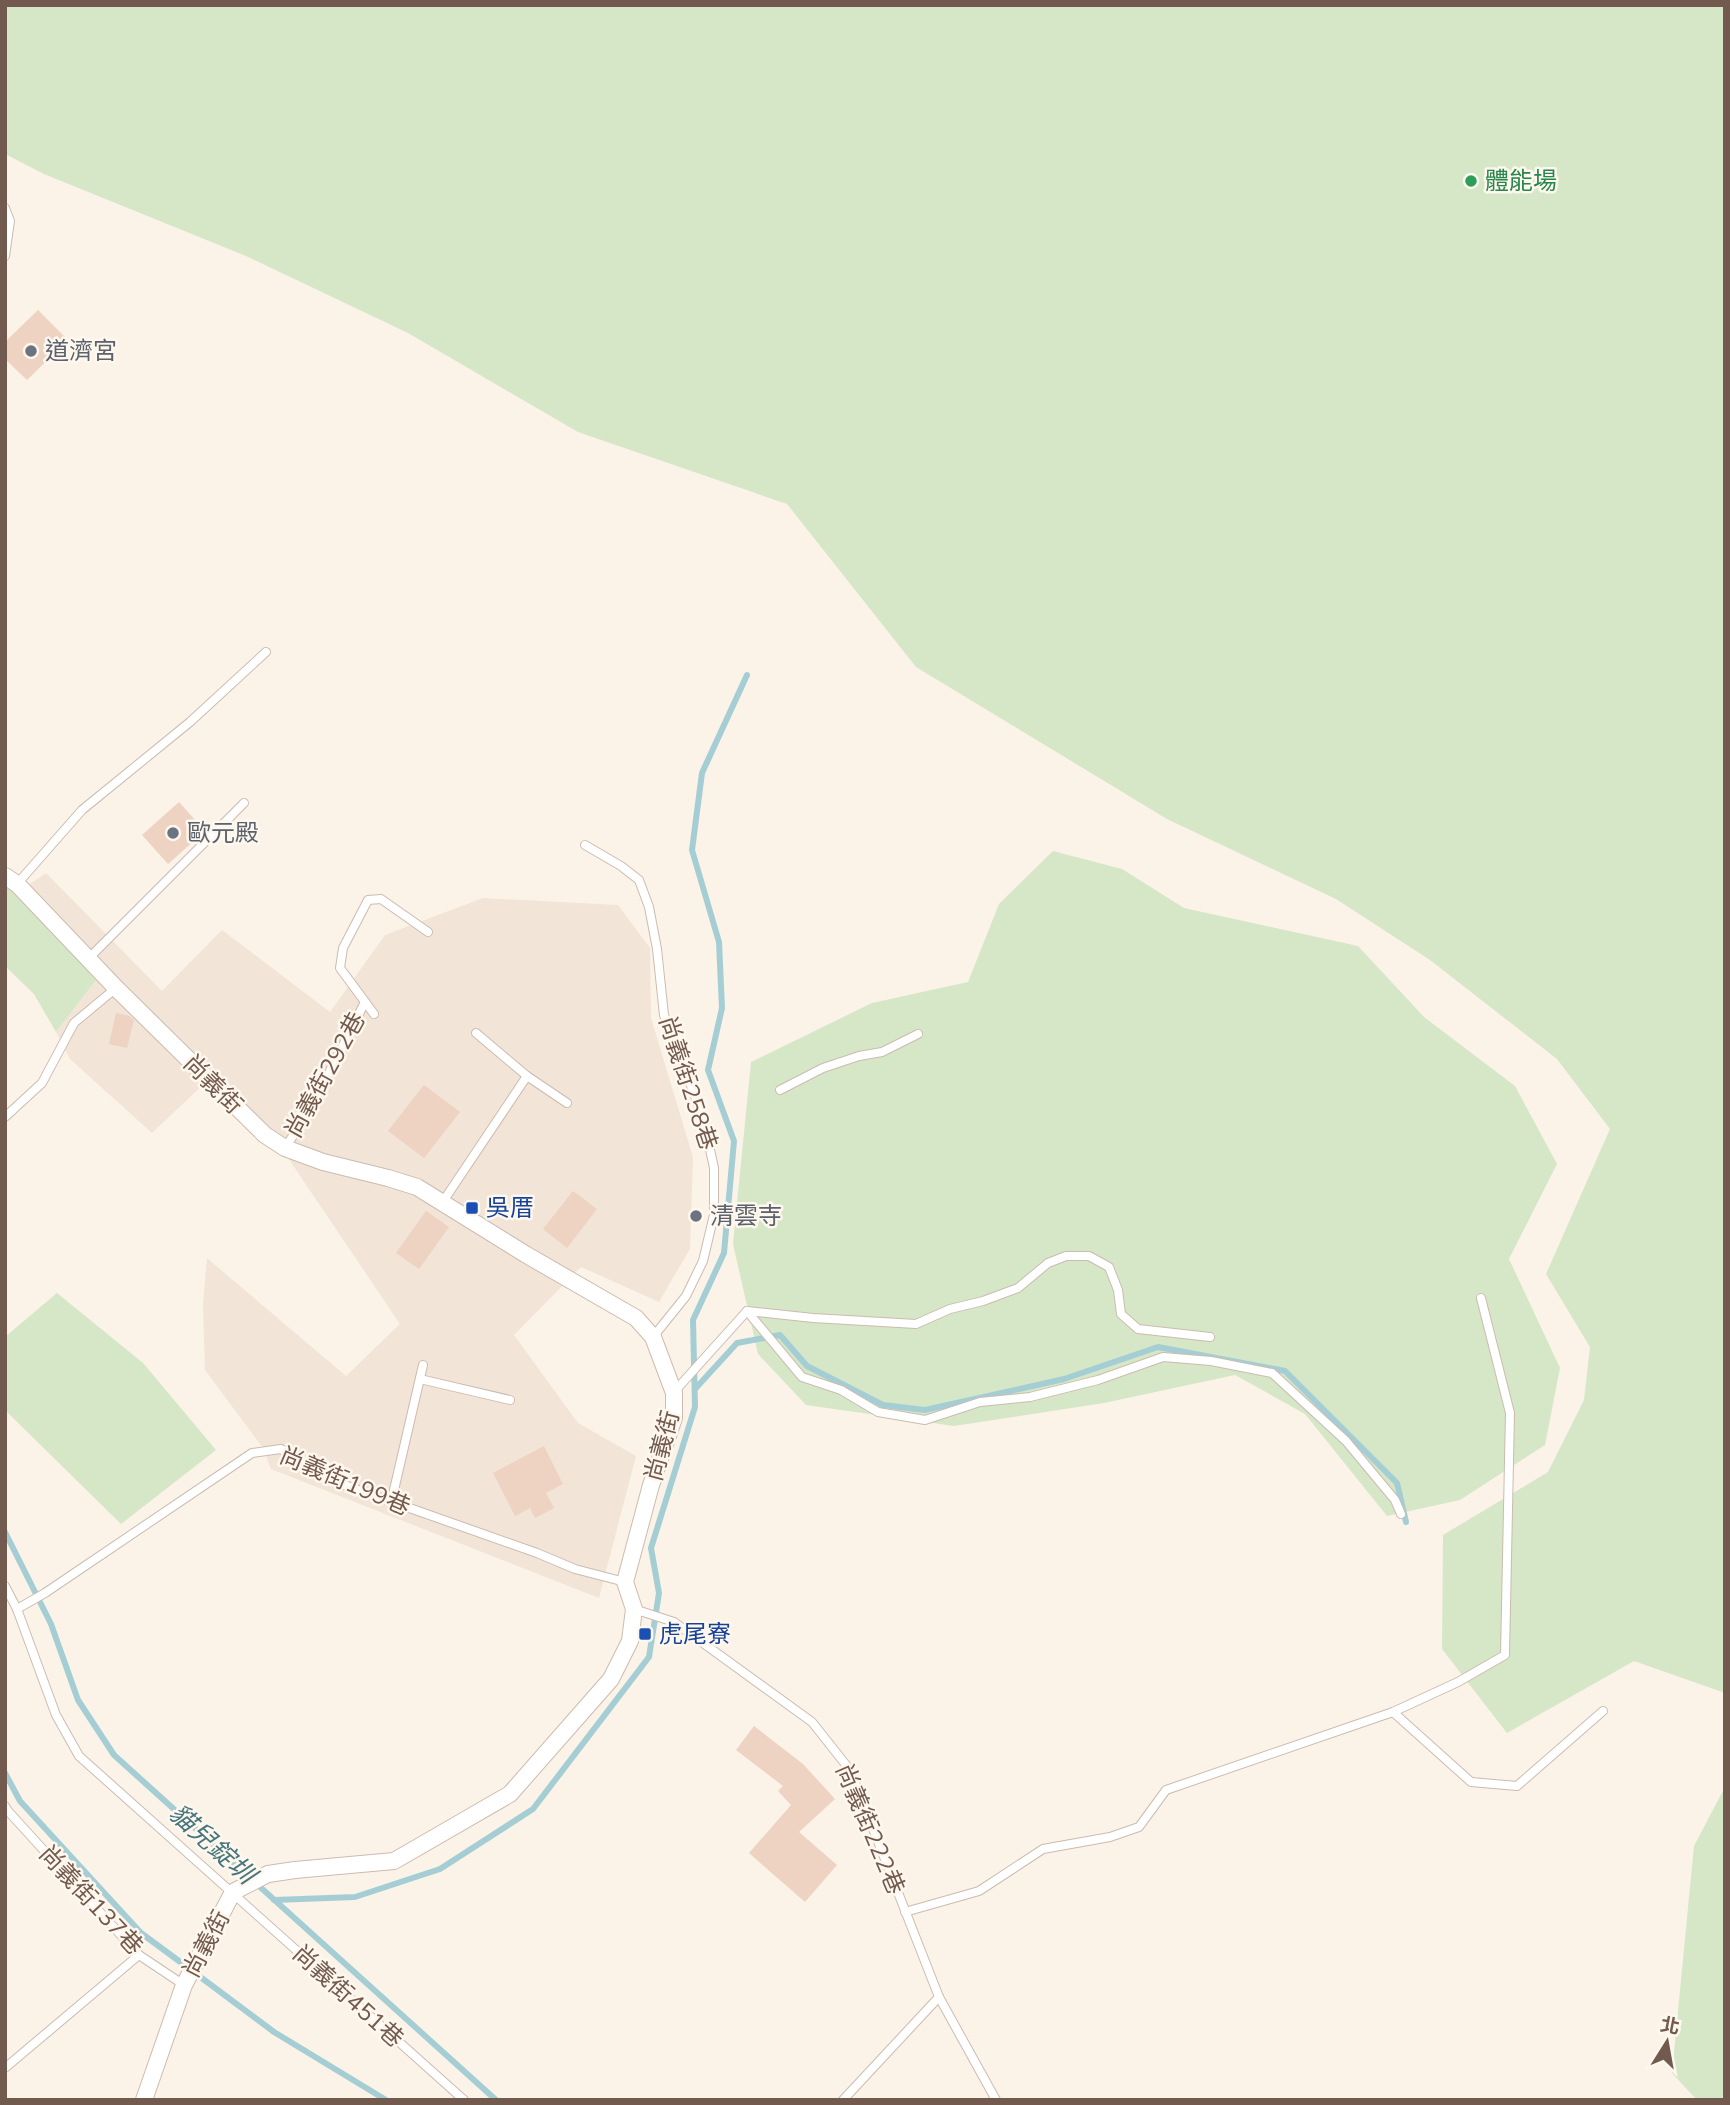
<svg xmlns="http://www.w3.org/2000/svg" width="1730" height="2105" font-family="'Nunito Sans','Noto Sans TC',sans-serif">
  <style>
    .residential { fill: #f2e4d7 }
    .green { fill: #d5e7c7 }
    .lines { fill: none; stroke-linecap: round; stroke-linejoin: round }
    .stream { stroke: #a5ced4; stroke-width: 6 }
    .building { fill: #eed2c2 }
    .service-casing { stroke: #ccbbaf; stroke-width: 10 }
    .minor-casing { stroke: #ccbbaf; stroke-width: 18 }
    .service { stroke: #fff; stroke-width: 8 }
    .minor { stroke: #fff; stroke-width: 16 }
    .leisure-dot { fill: #2e9e5b; stroke: #fef7ee; stroke-width: 2.5 }
    .worship-dot { fill: #6b7280; stroke: #fef7ee; stroke-width: 2.5 }
    .transit-dot { fill: #1a4fb4; stroke: #fef7ee; stroke-width: 2.5 }
    .labels { text-anchor: middle; dominant-baseline: central; stroke-width: 5; stroke-linejoin: round; paint-order: stroke }
    .leisure-label { font-size: 24px; fill: #27864d; stroke: #fef7ee; text-anchor: start }
    .worship-label { font-size: 24px; fill: #5b616d; stroke: #fef7ee; text-anchor: start }
    .street-label { font-size: 24px; fill: #735a4e; stroke: #fef7ee }
    .transit-label { font-size: 24px; fill: #164399; stroke: #fef7ee; text-anchor: start }
    .water-label { font-size: 26px; font-style: italic; fill: #46767d; stroke: #fef7ee }
  </style>
  <rect width="100%" height="100%" fill="#fbf3e8"/>
  <polygon class="residential" points="46,873 162,991 222,930 330,1012 385,935 483,898 618,905 650,948 651,1018 693,1157 690,1249 659,1302 581,1267 514,1335 578,1423 636,1456 599,1598 271,1469 263,1448 205,1370 203,1304 207,1258 346,1376 400,1324 284,1152 207,1081 152,1133 70,1059 56,1032 96,980 16,893"/>
  <g class="green">
    <polygon points="5,5 1725,5 1725,1693 1634,1661 1507,1733 1442,1649 1443,1535 1548,1472 1584,1400 1590,1347 1546,1274 1610,1129 1557,1059 1430,960 1336,899 1167,819 916,667 787,504 578,432 408,333 246,256 44,174 5,154"/>
    <polygon points="1053,851 1122,869 1184,908 1358,946 1424,1017 1515,1086 1557,1164 1509,1259 1560,1368 1545,1445 1460,1500 1387,1516 1305,1414 1235,1375 1104,1403 954,1426 806,1405 758,1354 733,1244 751,1062 872,1003 968,982 999,904"/>
    <polygon points="5,885 16,893 96,980 56,1032 34,994 5,966"/>
    <polygon points="57,1293 143,1363 216,1450 121,1524 5,1410 5,1337"/>
    <polygon points="1725,1787 1725,2100 1697,2100 1672,2073 1694,1846"/>
  </g>
  <g class="lines">
    <g class="stream">
      <polyline points="695,1389 737,1343 780,1335 807,1366 883,1405 925,1410 1064,1379 1158,1347 1285,1371 1397,1483 1406,1522"/>
      <polyline points="5,1532 51,1624 78,1700 114,1755 496,2100"/>
      <polyline points="5,1773 20,1801 141,1933 183,1964"/>
      <polyline points="274,1900 355,1897 440,1869 533,1809 649,1657 659,1593 651,1548 695,1407 693,1320 724,1253 734,1141 708,1070 722,1008 719,942 692,850 702,773 747,675"/>
      <polyline points="199,1976 274,2032 386,2100"/>
    </g>
  </g>
  <g class="building">
    <polygon points="38,310 68,340 27,380 5,359 5,342"/>
    <polygon points="179,802 205,831 168,864 142,835"/>
    <polygon points="116,1013 129,1016 134,1020 127,1048 109,1044"/>
    <polygon points="424,1085 460,1112 424,1158 388,1131"/>
    <polygon points="573,1191 597,1209 567,1248 543,1229"/>
    <polygon points="426,1211 449,1227 419,1269 396,1253"/>
    <polygon points="544,1446 563,1484 546,1493 554,1508 535,1518 530,1508 515,1516 493,1473"/>
    <polygon points="754,1726 803,1764 835,1799 799,1832 837,1865 805,1902 749,1853 791,1805 778,1791 783,1786 736,1750"/>
  </g>
  <g class="lines">
    <defs>
      <g id="service">
        <polyline points="5,208 10,221 5,256"/>
        <polyline points="585,845 621,866 639,880 649,907 657,949 664,1015 703,1117 714,1168 714,1215 703,1261 686,1296 653,1337"/>
        <polyline points="17,884 82,810 190,722 266,652"/>
        <polyline points="89,958 244,803"/>
        <polyline points="374,1014 340,968 343,948 368,900 381,899 428,932"/>
        <polyline points="476,1033 527,1076 567,1103"/>
        <polyline points="780,1090 823,1068 859,1056 882,1052 918,1034"/>
        <polyline points="5,1117 42,1083 74,1023 116,988"/>
        <polyline points="285,1148 311,1108 365,1002"/>
        <polyline points="442,1203 527,1076"/>
        <polyline points="747,1311 802,1377 841,1390 878,1412 925,1420 980,1402 1030,1397 1098,1380 1163,1357 1211,1361 1272,1373 1346,1441 1395,1500 1401,1514"/>
        <polyline points="747,1311 813,1318 916,1324 950,1309 983,1301 1018,1288 1048,1263 1066,1256 1089,1256 1109,1267 1118,1290 1121,1314 1138,1329 1210,1337"/>
        <polyline points="420,1379 510,1400"/>
        <polyline points="674,1392 747,1311"/>
        <polyline points="391,1503 423,1365"/>
        <polyline points="5,1586 17,1609 56,1715 79,1756 464,2100"/>
        <polyline points="17,1609 45,1593 252,1453 281,1449 333,1481 537,1553 575,1569 625,1582"/>
        <polyline points="634,1609 674,1622 812,1722 850,1770 939,1997 996,2100"/>
        <polyline points="1393,1712 1471,1782 1517,1786 1603,1711"/>
        <polyline points="5,1806 8,1811 139,1955 184,1985"/>
        <polyline points="905,1912 979,1891 1043,1849 1110,1837 1139,1827 1166,1790 1393,1712 1458,1682 1505,1655 1510,1413 1481,1298"/>
        <polyline points="5,2068 139,1955"/>
        <polyline points="843,2100 939,1997"/>
      </g>
      <polyline id="minor" points="5,876 17,884 116,988 265,1135 285,1148 323,1162 388,1178 417,1187 525,1254 636,1318 653,1337 674,1393 674,1418 651,1485 625,1582 634,1609 630,1641 611,1679 510,1794 394,1861 295,1870 268,1874 233,1892 184,1985 144,2100"/>
    </defs>
    <use href="#service" class="service-casing"/>
    <use href="#minor" class="minor-casing"/>
    <use href="#service" class="service"/>
    <use href="#minor" class="minor"/>
  </g>
  <circle class="leisure-dot" cx="1471" cy="181" r="7"/>
  <g class="worship-dot">
    <circle cx="31" cy="351" r="7"/>
    <circle cx="173" cy="833" r="7"/>
    <circle cx="696" cy="1216" r="7"/>
  </g>
  <g class="transit-dot">
    <rect x="465" y="1201" width="14" height="14" rx="3.5"/>
    <rect x="638" y="1627" width="14" height="14" rx="3.5"/>
  </g>
  <g class="labels">
    <g class="leisure-label">
      <text x="1485" y="181">體能場</text>
    </g>
    <g class="worship-label">
      <text x="45" y="351">道濟宮</text>
      <text x="187" y="833">歐元殿</text>
      <text x="710" y="1216">清雲寺</text>
    </g>
    <g class="street-label">
      <text transform="translate(325 1075) rotate(-61)">尚義街292巷</text>
      <text transform="translate(688 1083) rotate(72)">尚義街258巷</text>
      <text transform="translate(213 1084) rotate(45)">尚義街</text>
      <text transform="translate(662 1446) rotate(-75)">尚義街</text>
      <text transform="translate(345 1481) rotate(23)">尚義街199巷</text>
      <text transform="translate(870 1829) rotate(67)">尚義街222巷</text>
      <text transform="translate(91 1900) rotate(47)">尚義街137巷</text>
      <text transform="translate(206 1944) rotate(-62)">尚義街</text>
      <text transform="translate(348 1996) rotate(42)">尚義街451巷</text>
    </g>
    <g class="transit-label">
      <text x="486" y="1208">吳厝</text>
      <text x="659" y="1634">虎尾寮</text>
    </g>
    <g class="water-label">
      <text transform="translate(212 1844) rotate(42)">貓兒錠圳</text>
    </g>
  </g>
  <rect width="1730" height="2105" fill="none" stroke="#735a4e" stroke-width="14"/>
  <g transform="translate(1667 2042) rotate(11)" stroke="#fef7ee" stroke-width="5" paint-order="stroke">
  <path d="M0-5L12 26L0 18L-12 26Z" fill="#735a4e"/>
  <text y="-10" font-size="19" font-weight="bold" text-anchor="middle" fill="#735a4e">北</text>
  </g>
</svg>
